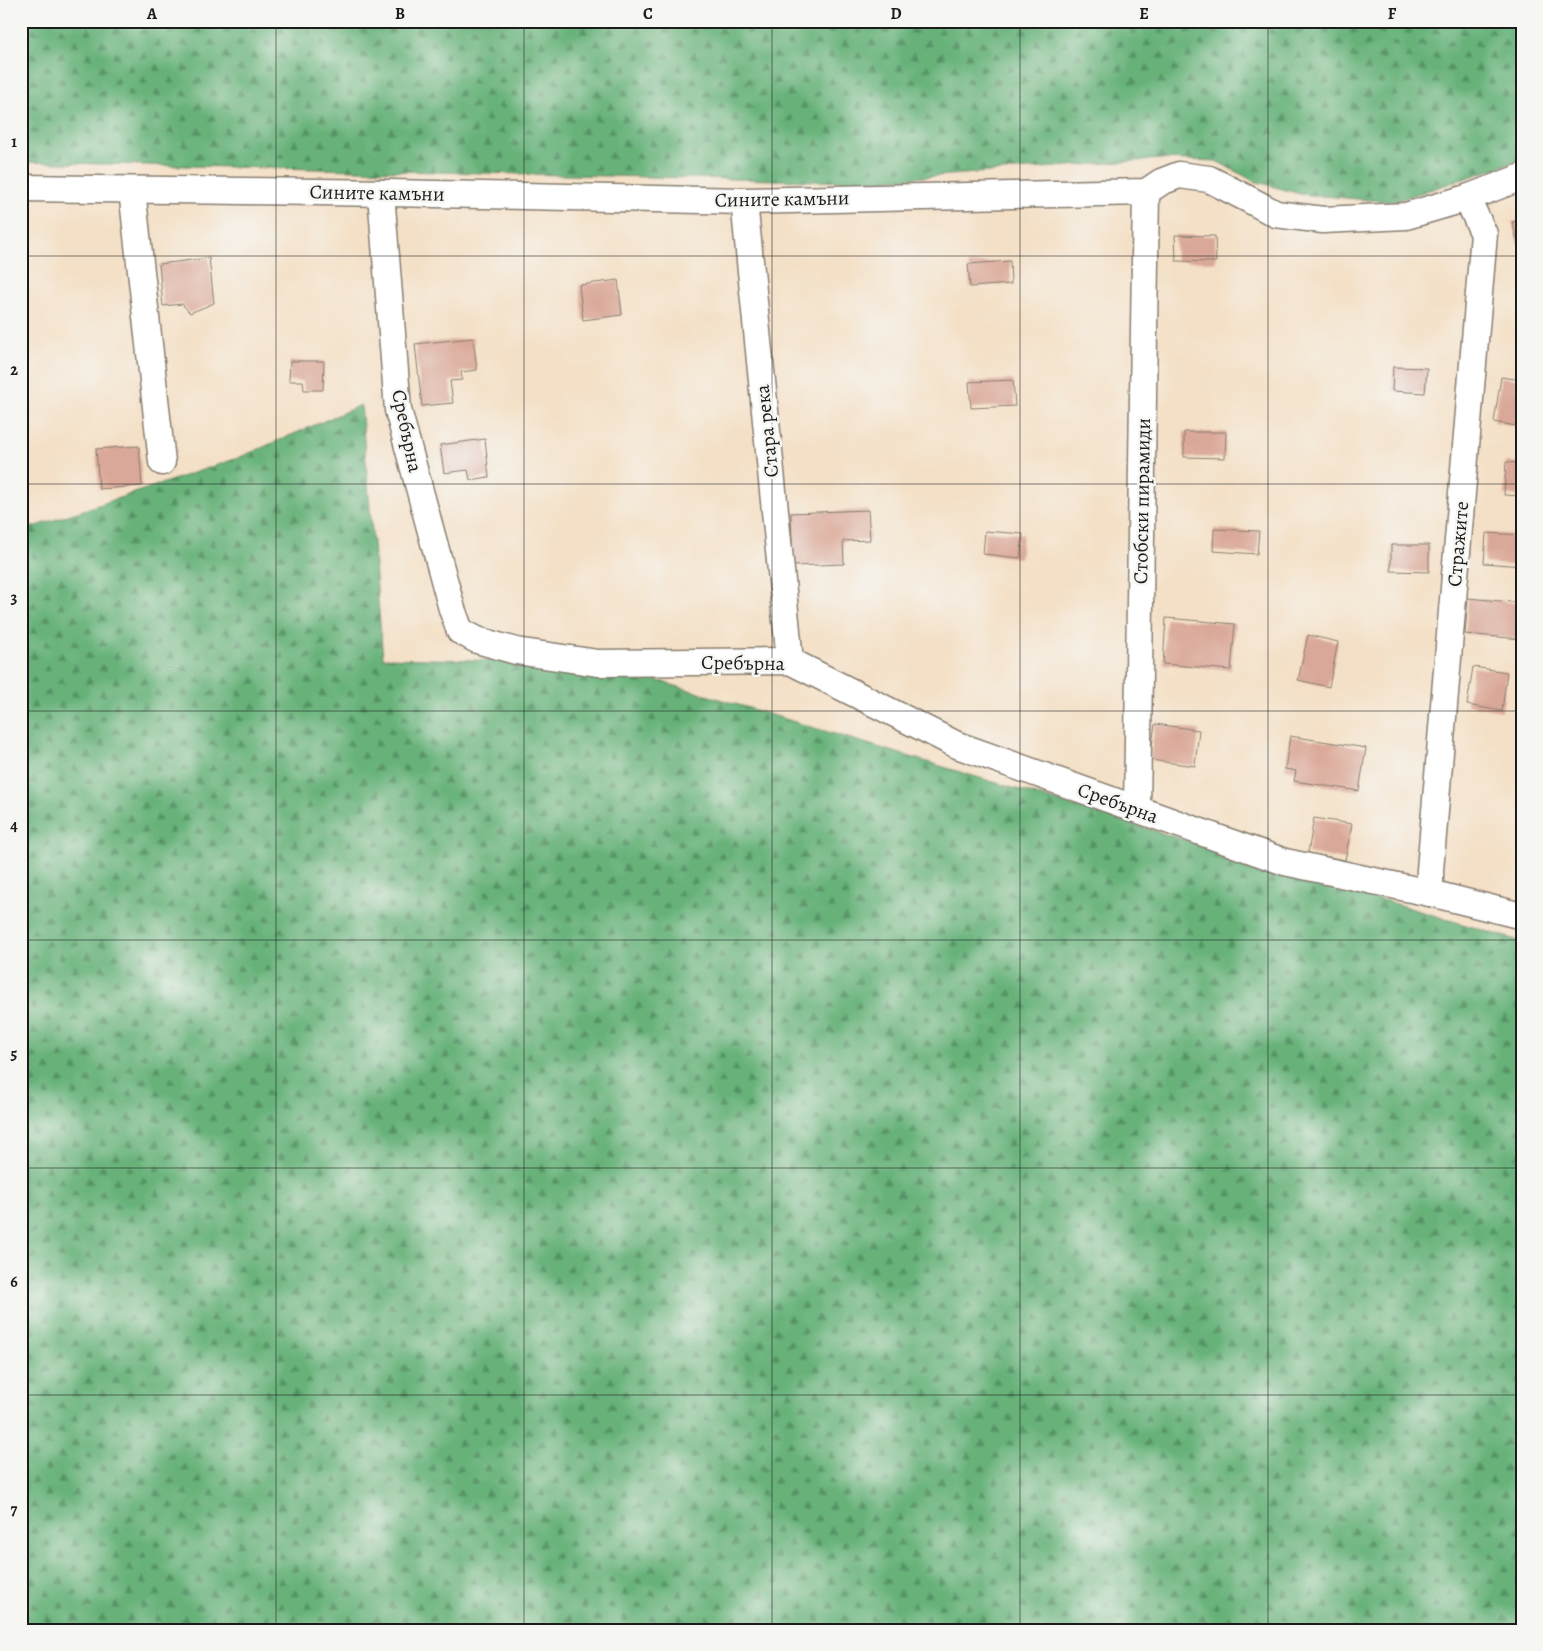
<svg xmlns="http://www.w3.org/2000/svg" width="1543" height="1651" font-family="Alegreya,serif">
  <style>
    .forest { fill: url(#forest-firs); stroke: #42674b }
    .building { fill: #daa898 }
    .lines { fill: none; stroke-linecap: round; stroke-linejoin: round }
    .minor-casing { stroke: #887e71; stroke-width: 29 }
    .minor { stroke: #fff; stroke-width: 26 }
    .grid { fill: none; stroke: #1c1c1c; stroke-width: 1; stroke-opacity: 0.55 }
    .labels { text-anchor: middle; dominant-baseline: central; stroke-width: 5; stroke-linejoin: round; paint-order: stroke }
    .street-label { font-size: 20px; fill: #1c1c1c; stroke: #f6f6f2 }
    .neatline { fill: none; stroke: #1c1c1c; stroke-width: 2 }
    .grid-label { font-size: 16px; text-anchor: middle; font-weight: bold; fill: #1c1c1c }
  </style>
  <defs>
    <pattern id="forest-firs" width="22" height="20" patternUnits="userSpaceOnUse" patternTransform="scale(1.25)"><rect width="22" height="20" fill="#67b27a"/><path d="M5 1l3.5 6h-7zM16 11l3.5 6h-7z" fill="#549063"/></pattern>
  </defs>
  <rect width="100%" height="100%" fill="#f6f6f2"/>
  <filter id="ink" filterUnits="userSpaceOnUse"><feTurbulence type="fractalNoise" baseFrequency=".02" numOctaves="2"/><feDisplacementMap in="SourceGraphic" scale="10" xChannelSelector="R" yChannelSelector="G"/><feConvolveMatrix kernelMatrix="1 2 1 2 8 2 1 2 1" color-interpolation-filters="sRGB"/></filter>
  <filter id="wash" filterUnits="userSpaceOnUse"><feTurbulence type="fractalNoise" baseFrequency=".0096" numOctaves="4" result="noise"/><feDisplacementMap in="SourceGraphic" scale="20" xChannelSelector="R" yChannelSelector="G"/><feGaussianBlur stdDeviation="1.12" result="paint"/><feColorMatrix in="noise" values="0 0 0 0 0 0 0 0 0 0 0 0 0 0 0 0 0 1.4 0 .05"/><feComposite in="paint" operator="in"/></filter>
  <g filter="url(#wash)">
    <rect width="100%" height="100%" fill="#f4e0c6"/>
    <g class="forest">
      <polygon points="21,21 1522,21 1522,160 1392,202 1300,194 1254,181 1216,161 1161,159 858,182 21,162"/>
      <polygon points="361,405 383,658 600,663 1522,942 1522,1630 21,1630 21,531 238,458"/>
    </g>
    <g id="blocks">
      <g class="building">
        <polygon points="1522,220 1522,254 1521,254 1512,222"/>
        <polygon points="1175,235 1215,236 1216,262 1176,261"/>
        <polygon points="209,258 214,303 190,313 182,304 163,306 159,264"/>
        <polygon points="1010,261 1011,284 970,287 968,264"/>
        <polygon points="618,280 622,315 583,320 579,285"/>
        <polygon points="473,338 477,370 461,372 462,380 450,381 453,403 422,406 415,344"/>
        <polygon points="290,361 324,361 323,390 304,390 303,381 289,381"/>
        <polygon points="1393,367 1427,368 1425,393 1392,391"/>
        <polygon points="1501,377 1522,380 1522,430 1516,426 1494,422"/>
        <polygon points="1013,380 1015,406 971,408 969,382"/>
        <polygon points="1184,432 1226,432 1225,458 1184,457"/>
        <polygon points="485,439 489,477 470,480 468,470 444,473 440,445"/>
        <polygon points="139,446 142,486 99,489 96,449"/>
        <polygon points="1506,462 1522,463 1522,496 1504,495"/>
        <polygon points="868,510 870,540 843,541 844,564 793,566 791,513"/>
        <polygon points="1214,529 1259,531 1257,554 1213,551"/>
        <polygon points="985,531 1023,534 1020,558 983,554"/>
        <polygon points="1486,533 1522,535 1522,566 1484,563"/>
        <polygon points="1391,545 1429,545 1429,572 1391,571"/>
        <polygon points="1468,598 1522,603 1521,639 1465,634"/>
        <polygon points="1166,618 1235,624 1231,670 1163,664"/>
        <polygon points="1308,635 1338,642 1329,687 1298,680"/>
        <polygon points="1473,667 1507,672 1502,711 1467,705"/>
        <polygon points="1155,724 1199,730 1195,766 1150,760"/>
        <polygon points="1290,736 1366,748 1359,791 1294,781 1296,771 1285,769"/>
        <polygon points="1314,818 1352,824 1345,860 1308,853"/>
      </g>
    </g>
  </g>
  <g filter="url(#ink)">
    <use href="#blocks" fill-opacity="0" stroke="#887e71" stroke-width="1"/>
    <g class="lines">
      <defs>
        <g id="minor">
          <polyline points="21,188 390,193 744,201 1146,192 1161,182 1179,175 1209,179 1248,199 1276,214 1323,220 1406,216 1467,198 1522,177"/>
          <polyline points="132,190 162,462"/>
          <polyline points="381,193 398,410 452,609 460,631 477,640 516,651 598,663 790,661 957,745 1285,862 1430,893 1522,916"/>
          <polyline points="744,201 790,661"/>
          <polyline points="1137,809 1146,192"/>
          <polyline points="1430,893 1430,870 1484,234 1467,198"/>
        </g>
      </defs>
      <use href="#minor" class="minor-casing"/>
      <use href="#minor" class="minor"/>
    </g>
  </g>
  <path class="grid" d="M276,21V1630M524,21V1630M772,21V1630M1020,21V1630M1268,21V1630M21,256H1522M21,484H1522M21,711H1522M21,940H1522M21,1168H1522M21,1395H1522"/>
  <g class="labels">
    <g class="street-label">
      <text transform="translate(377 193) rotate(1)">Сините камъни</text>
      <text transform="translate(782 199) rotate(-1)">Сините камъни</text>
      <text transform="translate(407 431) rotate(78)">Сребърна</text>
      <text transform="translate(767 431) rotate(-96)">Стара река</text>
      <text transform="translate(1142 501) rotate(-89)">Стобски пирамиди</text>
      <text transform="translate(1458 544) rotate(-85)">Стражите</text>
      <text transform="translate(743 663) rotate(1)">Сребърна</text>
      <text transform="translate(1118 803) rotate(20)">Сребърна</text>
    </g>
  </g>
  <rect width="1543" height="1651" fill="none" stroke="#f6f6f2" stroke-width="55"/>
  <rect x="28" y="28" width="1488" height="1596" class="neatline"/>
  <g class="grid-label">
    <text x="152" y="19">A</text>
    <text x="400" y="19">B</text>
    <text x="648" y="19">C</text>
    <text x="896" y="19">D</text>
    <text x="1144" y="19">E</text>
    <text x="1392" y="19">F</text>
    <text x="14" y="147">1</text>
    <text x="14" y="375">2</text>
    <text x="14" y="603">3</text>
    <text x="14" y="831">4</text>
    <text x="14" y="1059">5</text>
    <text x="14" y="1287">6</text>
    <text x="14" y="1515">7</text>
  </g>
</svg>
